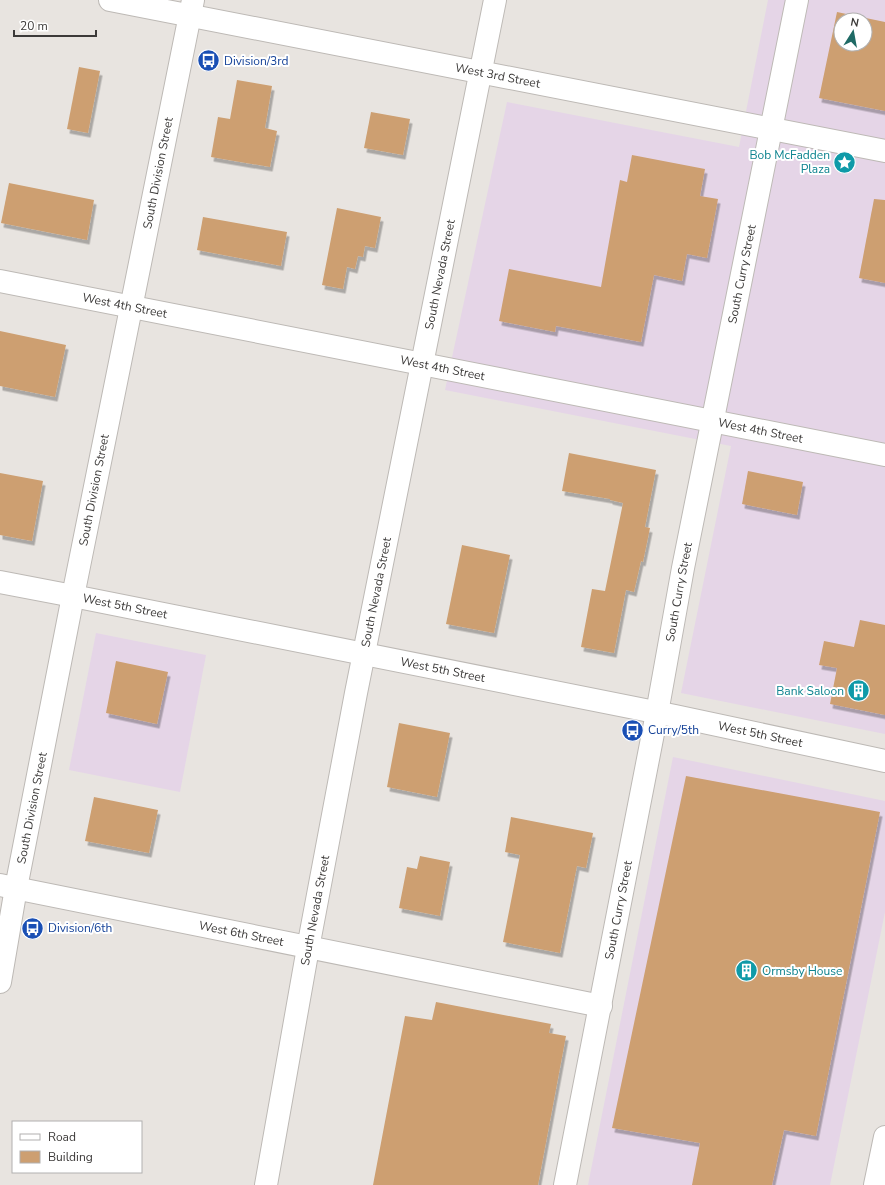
<svg xmlns="http://www.w3.org/2000/svg" width="885" height="1185" font-family="'Nunito Sans',sans-serif">
  <style>
    .commercial { fill: #e5d5e7; fill-rule: evenodd }
    .building { fill: #cd9f71; fill-rule: evenodd; filter: url(#shadow) }
    .lines { fill: none; stroke-linecap: round; stroke-linejoin: round }
    .street-casing { stroke: #bdb9b5; stroke-width: 24 }
    .secondary-casing { stroke: #bdb9b5; stroke-width: 24 }
    .primary-casing { stroke: #bdb9b5; stroke-width: 24 }
    .street { stroke: #fff; stroke-width: 22 }
    .secondary { stroke: #fff; stroke-width: 22 }
    .primary { stroke: #fff; stroke-width: 22 }
    .labels { text-anchor: middle; dominant-baseline: central; stroke-width: 4; stroke-linejoin: round; paint-order: stroke }
    .transit-label { font-size: 12px; fill: #164399; stroke: #fff; text-anchor: start }
    .street-label { font-size: 12px; fill: #3c3a39; stroke: #fff }
    .culture-label { font-size: 12px; fill: #0d838f; stroke: #fff; text-anchor: end }
  </style>
  <defs>
    <filter id="shadow"><feDropShadow dx="2.5" dy="4.5" stdDeviation="0" flood-color="#0004"/></filter>
  </defs>
  <rect width="100%" height="100%" fill="#e8e4e0"/>
  <g class="commercial">
    <path d="M768,0H885V734L681,693L731,446L445,390L507,102L739,147ZM841,20H865V44H841Z"/>
    <polygon points="96,633 206,655 180,792 69,770"/>
    <polygon points="673,757 885,801 885,912 830,1185 588,1185"/>
  </g>
  <g class="building">
    <path d="M837,12L885,22V111L819,98ZM841,20H865V44H841Z"/>
    <polygon points="79,67 100,71 88,133 67,129"/>
    <polygon points="237,80 272,86 265,128 277,131 270,167 211,157 218,117 230,119"/>
    <polygon points="371,112 410,119 403,155 364,148"/>
    <polygon points="632,155 705,169 700,196 718,199 707,258 687,254 682,281 654,275 641,342 556,326 555,332 499,321 509,269 601,287 620,180 627,182"/>
    <polygon points="9,183 94,200 87,240 1,223"/>
    <polygon points="874,199 885,200 885,283 859,278"/>
    <polygon points="337,208 381,217 375,248 365,246 363,257 358,256 355,269 347,267 343,289 322,285"/>
    <polygon points="203,217 287,232 281,266 197,250"/>
    <polygon points="0,331 66,345 55,397 0,386"/>
    <polygon points="569,453 656,470 645,527 650,528 643,562 641,561 634,592 626,590 614,653 581,647 592,589 605,591 623,503 610,500 610,499 562,491"/>
    <polygon points="748,471 803,482 797,515 742,504"/>
    <polygon points="0,473 43,481 32,541 0,535"/>
    <polygon points="462,545 510,555 494,633 446,624"/>
    <polygon points="860,620 885,625 885,715 830,704 837,668 819,665 824,641 854,647"/>
    <polygon points="116,661 168,672 157,724 106,713"/>
    <polygon points="399,723 450,733 437,797 387,787"/>
    <polygon points="686,776 880,812 816,1136 784,1130 772,1185 692,1185 700,1143 612,1128"/>
    <polygon points="94,797 158,810 149,853 85,841"/>
    <polygon points="511,817 593,833 586,868 577,866 560,953 503,942 520,855 505,852"/>
    <polygon points="420,856 450,862 440,916 399,908 407,867 417,869"/>
    <polygon points="436,1002 551,1024 549,1033 566,1036 538,1185 373,1185 405,1016 432,1020"/>
  </g>
  <g class="lines">
    <defs>
      <g id="street">
        <path id="s1" d="M110,0L885,151"/>
        <path id="s2" d="M0,281L885,455"/>
        <polyline points="0,582 73,596 16,888 0,982"/>
        <path id="s3" d="M657,713L683,568L797,0"/>
        <path id="s4" d="M0,885L601,1006"/>
        <path id="s5" d="M266,1185L308,948L356,693L495,0"/>
      </g>
      <g id="secondary">
        <path id="s6" d="M193,0L73,596L675,716L885,761"/>
        <path id="s7" d="M565,1185L657,713"/>
      </g>
      <polyline id="primary" points="875,1185 885,1137"/>
    </defs>
    <use href="#street" class="street-casing"/>
    <use href="#secondary" class="secondary-casing"/>
    <use href="#primary" class="primary-casing"/>
    <use href="#street" class="street"/>
    <use href="#secondary" class="secondary"/>
    <use href="#primary" class="primary"/>
  </g>
  <defs>
    <symbol id="bus-disc" viewBox="-11 -11 22 22"><circle r="9.5" fill="#1a4fb4" stroke="#fff"/><path d="M-5-6H5V4H4V6H2V4H-2V6H-4V4H-5ZM-3.5-4V0h7V-4ZM-3.5 1.2v1.5H-2V1.2ZM2 1.2v1.5H3.5V1.2Z" fill="#fff"/></symbol>
    <symbol id="sight-disc" viewBox="-11 -11 22 22"><circle r="9.5" fill="#0f9aa8" stroke="#fff"/><path d="M0-6L1.8-2.2L6-1.7L2.9 1.2L3.7 5.4L0 3.3L-3.7 5.4L-2.9 1.2L-6-1.7L-1.8-2.2Z" fill="#fff"/></symbol>
    <symbol id="building-disc" viewBox="-11 -11 22 22"><circle r="9.5" fill="#0f9aa8" stroke="#fff"/><path d="M-4-6H4V6H1V3H-1V6H-4ZM-2.5-4.3h1.7v1.8h-1.7ZM.8-4.3h1.7v1.8H.8ZM-2.5-1h1.7V.8h-1.7ZM.8-1h1.7V.8H.8Z" fill="#fff"/></symbol>
  </defs>
  <g fill-rule="evenodd">
    <use href="#bus-disc" x="196" y="48" width="25" height="25"/>
    <use href="#sight-disc" x="832" y="150" width="25" height="25"/>
    <use href="#building-disc" x="846" y="678" width="25" height="25"/>
    <use href="#bus-disc" x="620" y="718" width="25" height="25"/>
    <use href="#bus-disc" x="20" y="916" width="25" height="25"/>
    <use href="#building-disc" x="734" y="958" width="25" height="25"/>
  </g>
  <g class="labels">
    <g class="transit-label">
      <text x="224" y="61">Division/3rd</text>
      <text x="648" y="730">Curry/5th</text>
      <text x="48" y="928">Division/6th</text>
    </g>
    <g class="street-label">
      <text stroke="none"><textPath href="#s1" startOffset="395">West 3rd Street</textPath></text>
      <text transform="translate(158 173) rotate(-79)">South Division Street</text>
      <text stroke="none"><textPath href="#s5" startOffset="927">South Nevada Street</textPath></text>
      <text stroke="none"><textPath href="#s3" startOffset="447">South Curry Street</textPath></text>
      <text stroke="none"><textPath href="#s2" startOffset="127">West 4th Street</textPath></text>
      <text stroke="none"><textPath href="#s2" startOffset="451">West 4th Street</textPath></text>
      <text stroke="none"><textPath href="#s2" startOffset="775">West 4th Street</textPath></text>
      <text transform="translate(94 490) rotate(-79)">South Division Street</text>
      <text stroke="none"><textPath href="#s5" startOffset="603">South Nevada Street</textPath></text>
      <text stroke="none"><textPath href="#s3" startOffset="123">South Curry Street</textPath></text>
      <text stroke="none"><textPath href="#s6" startOffset="661">West 5th Street</textPath></text>
      <text stroke="none"><textPath href="#s6" startOffset="985">West 5th Street</textPath></text>
      <text stroke="none"><textPath href="#s6" startOffset="1309">West 5th Street</textPath></text>
      <text transform="translate(32 808) rotate(-79)">South Division Street</text>
      <text stroke="none"><textPath href="#s5" startOffset="279">South Nevada Street</textPath></text>
      <text stroke="none"><textPath href="#s7" startOffset="280">South Curry Street</textPath></text>
      <text stroke="none"><textPath href="#s4" startOffset="246">West 6th Street</textPath></text>
    </g>
    <g class="culture-label">
      <text x="830" y="155">Bob McFadden<tspan x="830" dy="14">Plaza</tspan></text>
      <text x="844" y="691">Bank Saloon</text>
      <text x="762" y="971" text-anchor="start">Ormsby House</text>
    </g>
  </g>
  <rect x="12" y="1121" width="130" height="52" fill="#ffffff" stroke="#b1b0b0"/>
  <rect x="20" y="1134" width="20" height="6" fill="#ffffff" stroke="#b1b0b0"/>
  <text x="48" y="1141" font-size="12" fill="#3c3a39">Road</text>
  <rect x="20" y="1151" width="20" height="12" fill="#cd9f71" stroke="#b1b0b0"/>
  <text x="48" y="1161" font-size="12" fill="#3c3a39">Building</text>
  <g transform="translate(853 32) rotate(11)"><circle r="19" fill="#ffffff" stroke="#b1b0b0"/>
  <path d="M0-3L7 15L0 10L-7 15Z" fill="#1f6a65"/>
  <text y="-6" font-size="11" font-weight="bold" text-anchor="middle" fill="#3c3a39">N</text>
  </g>
  <path d="M14 30v6h82v-6" fill="none" stroke="#3c3a39" stroke-width="2"/>
  <text x="20" y="30" font-size="12" fill="#3c3a39" stroke="#ffffff" stroke-width="3" paint-order="stroke">20 m</text>
</svg>
